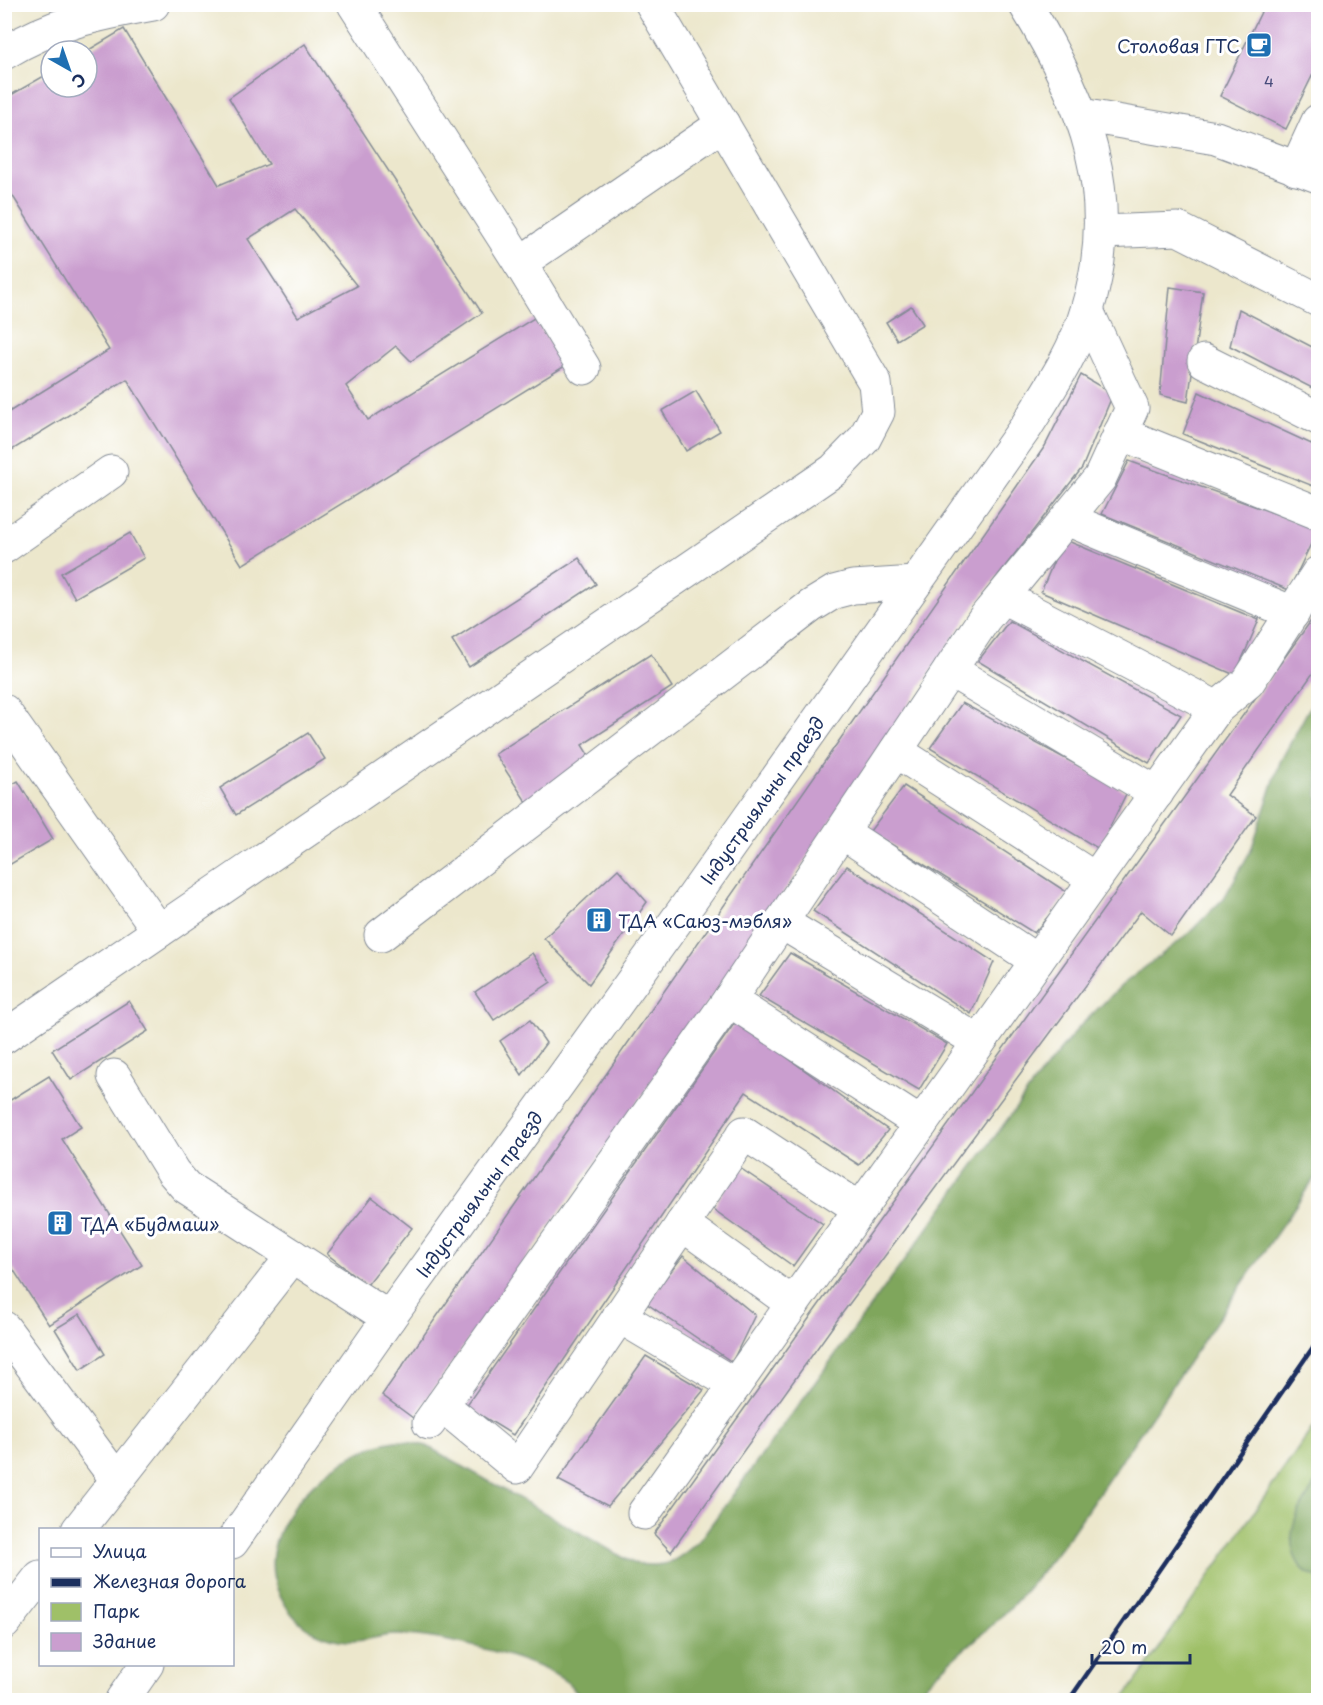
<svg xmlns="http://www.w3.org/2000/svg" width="1323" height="1705" font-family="'Playpen Sans',sans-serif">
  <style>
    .green { fill: #9fc068; stroke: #5d7863; stroke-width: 1.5 }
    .forest { fill: #7fa65c; stroke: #4d6a5d; stroke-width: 1.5 }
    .building { fill: #ca9ecf; fill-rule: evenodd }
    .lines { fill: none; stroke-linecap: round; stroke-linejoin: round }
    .minor-casing { stroke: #848b95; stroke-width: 35 }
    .minor { stroke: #fff; stroke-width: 33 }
    .rail { stroke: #1b2f5e; stroke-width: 4.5 }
    .labels { text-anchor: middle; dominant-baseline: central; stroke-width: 6; stroke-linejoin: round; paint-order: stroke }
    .number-label { font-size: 15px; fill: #474b7a }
    .poi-label { font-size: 18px; fill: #1b2f5e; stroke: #fff; text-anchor: start }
    .street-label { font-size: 18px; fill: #1b2f5e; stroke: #fff }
  </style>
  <rect width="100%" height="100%" fill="#fff"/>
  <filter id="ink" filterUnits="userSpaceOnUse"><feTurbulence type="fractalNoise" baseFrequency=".0167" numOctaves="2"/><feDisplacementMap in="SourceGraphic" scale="12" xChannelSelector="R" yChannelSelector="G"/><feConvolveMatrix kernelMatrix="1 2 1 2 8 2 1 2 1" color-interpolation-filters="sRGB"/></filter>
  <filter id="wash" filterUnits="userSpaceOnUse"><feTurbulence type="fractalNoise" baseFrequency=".008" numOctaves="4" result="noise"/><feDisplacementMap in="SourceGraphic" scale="24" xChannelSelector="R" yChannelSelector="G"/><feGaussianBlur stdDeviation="1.35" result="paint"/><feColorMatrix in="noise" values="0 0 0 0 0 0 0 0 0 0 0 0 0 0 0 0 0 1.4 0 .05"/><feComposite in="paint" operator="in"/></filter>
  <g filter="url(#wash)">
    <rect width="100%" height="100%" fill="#ece7cc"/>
    <polygon class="green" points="1318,1420 1318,1700 1123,1700"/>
    <g class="forest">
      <path d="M1318,692V1173L1069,1537C1049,1562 1030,1588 1007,1611C976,1642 940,1665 913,1700H583C578,1695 573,1688 568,1683C534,1657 436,1634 394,1635C380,1635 367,1641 353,1641C338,1642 318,1635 306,1627C292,1617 285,1606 278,1591C249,1526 336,1449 395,1441C405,1440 417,1444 427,1446L633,1563C665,1569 676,1562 699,1541L1040,1075L1079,1027L1122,985L1188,934L1224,898L1251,850L1280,762Z"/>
      <path d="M1318,1480V1577C1310,1576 1301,1569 1297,1561C1282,1532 1302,1504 1318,1480Z"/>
    </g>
    <g id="blocks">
      <g class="building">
        <polygon points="1265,4 1318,4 1318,64 1286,129 1220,96"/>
        <path d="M124,29L219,185L269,164L229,98L305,44L482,313L411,361L396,346L346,386L368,420L534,318L565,366L242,565L127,379L4,455V415L109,350L4,182V99L51,72V87H87V51ZM295,209L357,286L298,317L248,239Z"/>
        <polygon points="1170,287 1203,292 1188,402 1160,395"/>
        <polygon points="911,306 923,324 897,340 886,322"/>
        <polygon points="1239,309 1318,350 1318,391 1230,346"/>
        <polygon points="1081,375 1113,394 1082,468 977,602 739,959 413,1418 382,1395 1045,446"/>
        <polygon points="696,391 720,431 686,451 662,411"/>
        <polygon points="1199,392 1318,447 1318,488 1183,434"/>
        <polygon points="1129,461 1318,529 1289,590 1102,514"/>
        <polygon points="130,533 144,558 75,598 61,573"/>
        <polygon points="1063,539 1259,620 1235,675 1041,592"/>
        <polygon points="579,558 596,584 469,667 452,640"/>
        <polygon points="1318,611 1318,666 1227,795 1256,816 1171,936 1141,911 838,1319 671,1552 654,1534"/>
        <polygon points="1009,621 1181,715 1149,763 978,661"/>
        <polygon points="651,654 672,687 582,745 592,761 527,803 495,754"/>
        <polygon points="962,703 1127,792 1099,849 930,748"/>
        <polygon points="308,733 325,759 236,815 220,788"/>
        <polygon points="18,781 53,839 4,868 4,789"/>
        <polygon points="904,786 1068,893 1034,933 870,831"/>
        <polygon points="847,866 994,962 971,1014 813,911"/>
        <polygon points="618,869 647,902 589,984 544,938"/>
        <polygon points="532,953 551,982 494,1020 475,992"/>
        <polygon points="790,953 947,1044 919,1090 759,996"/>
        <polygon points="129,1001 148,1031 71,1080 52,1050"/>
        <polygon points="530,1020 546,1043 522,1075 500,1041"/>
        <polygon points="736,1021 888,1130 859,1165 746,1092 513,1435 466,1406"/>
        <polygon points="49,1076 81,1127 62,1139 142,1265 49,1325 4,1255 4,1104"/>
        <polygon points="737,1166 823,1224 793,1266 713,1209"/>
        <polygon points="372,1197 412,1228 367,1285 327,1254"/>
        <polygon points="683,1256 755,1315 732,1362 646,1303"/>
        <polygon points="80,1314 105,1354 80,1370 55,1329"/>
        <polygon points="646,1356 704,1390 608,1506 558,1480"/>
      </g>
    </g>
  </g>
  <g filter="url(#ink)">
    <use href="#blocks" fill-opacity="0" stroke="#848b95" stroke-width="1.5"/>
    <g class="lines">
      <defs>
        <g id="minor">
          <polyline points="354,4 520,263"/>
          <path d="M4,53C54,23 97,14 153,4"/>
          <polyline points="1081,115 1216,138 1318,176"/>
          <polyline points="1296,169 1318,121"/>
          <polyline points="1102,232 1178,229 1318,300"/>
          <polyline points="1204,361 1318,418"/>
          <polyline points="584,368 520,263 723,124"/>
          <polyline points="1120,433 1318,513"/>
          <polyline points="1067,519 1293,613"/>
          <polyline points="4,547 111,472"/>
          <polyline points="1003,597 1217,708"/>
          <polyline points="950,670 1157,793"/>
          <polyline points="4,711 159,931"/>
          <polyline points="896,751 1095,879"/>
          <polyline points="842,832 1037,961"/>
          <polyline points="781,922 979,1042"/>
          <polyline points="381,935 811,606 834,592 853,587 915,583"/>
          <polyline points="729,1000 921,1124"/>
          <polyline points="4,1037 834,470 864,439 878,412 875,383 652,4"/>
          <polyline points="114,1076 173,1172 186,1187 389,1318"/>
          <polyline points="682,1224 793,1304"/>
          <polyline points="619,1316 735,1385"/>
          <polyline points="4,1328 117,1480"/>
          <polyline points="442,1405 517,1467 744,1133 860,1209"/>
          <polyline points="429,1423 729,1000 984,619 1100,478 1132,408 1087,311"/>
          <polyline points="644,1513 1217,708 1248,682 1318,573"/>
          <polyline points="78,1530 293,1256"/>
          <path d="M232,1542L389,1318L689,903L1026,427C1049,390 1075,352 1087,310C1122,196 1085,102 1025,4"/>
          <polyline points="4,1623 40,1577"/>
          <polyline points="122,1700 147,1664"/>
        </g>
      </defs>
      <use href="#minor" class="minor-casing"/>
      <use href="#minor" class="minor"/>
      <polyline class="rail" points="1069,1700 1318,1340"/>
    </g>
  </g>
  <defs>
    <symbol id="cafe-square" viewBox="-11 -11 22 22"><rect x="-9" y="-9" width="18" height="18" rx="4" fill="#1f6fb2" stroke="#fff"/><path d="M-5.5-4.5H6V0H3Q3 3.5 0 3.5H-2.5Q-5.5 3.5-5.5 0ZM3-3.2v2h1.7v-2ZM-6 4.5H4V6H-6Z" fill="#fff"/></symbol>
    <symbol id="building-square" viewBox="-11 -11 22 22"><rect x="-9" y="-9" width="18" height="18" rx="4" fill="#1f6fb2" stroke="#fff"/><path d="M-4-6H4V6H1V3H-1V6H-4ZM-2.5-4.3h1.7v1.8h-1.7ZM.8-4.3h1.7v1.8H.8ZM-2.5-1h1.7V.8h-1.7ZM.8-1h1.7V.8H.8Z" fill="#fff"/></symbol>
  </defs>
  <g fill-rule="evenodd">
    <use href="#cafe-square" x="1244" y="30" width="30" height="30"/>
    <use href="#building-square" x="584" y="905" width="30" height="30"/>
    <use href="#building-square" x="45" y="1208" width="30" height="30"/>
  </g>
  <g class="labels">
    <g class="number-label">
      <text x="1269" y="80">4</text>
    </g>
    <g class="poi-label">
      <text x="1240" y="45" text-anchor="end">Столовая ГТС</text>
      <text x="618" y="920">ТДА «Саюз-мэбля»</text>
      <text x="80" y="1223">ТДА «Будмаш»</text>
    </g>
    <g class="street-label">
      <text transform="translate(762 800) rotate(-55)">Індустрыяльны праезд</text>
      <text transform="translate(479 1194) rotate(-54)">Індустрыяльны праезд</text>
    </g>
  </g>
  <rect width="1323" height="1705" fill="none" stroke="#fff" stroke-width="24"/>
  <rect x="39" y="1528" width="195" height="138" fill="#ffffff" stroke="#a4acbf" stroke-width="1.5"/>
  <rect x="51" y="1548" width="30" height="9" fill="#ffffff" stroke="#a4acbf" stroke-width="1.5"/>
  <text x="93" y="1558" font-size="18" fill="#1b2f5e">Улица</text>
  <rect x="51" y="1578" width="30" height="9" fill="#1b2f5e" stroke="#a4acbf" stroke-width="1.5"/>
  <text x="93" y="1588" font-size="18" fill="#1b2f5e">Железная дорога</text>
  <rect x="51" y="1603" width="30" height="18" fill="#9fc068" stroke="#a4acbf" stroke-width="1.5"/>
  <text x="93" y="1618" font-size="18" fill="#1b2f5e">Парк</text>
  <rect x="51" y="1633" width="30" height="18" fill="#ca9ecf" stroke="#a4acbf" stroke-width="1.5"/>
  <text x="93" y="1648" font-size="18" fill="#1b2f5e">Здание</text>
  <g transform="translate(69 69) rotate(140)"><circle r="28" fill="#ffffff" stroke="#a4acbf" stroke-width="1.5"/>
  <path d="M0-4.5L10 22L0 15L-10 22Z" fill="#1f6fb2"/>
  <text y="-9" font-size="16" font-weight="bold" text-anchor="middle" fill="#1b2f5e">С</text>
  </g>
  <path d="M1092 1654v9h98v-9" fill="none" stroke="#1b2f5e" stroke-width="3"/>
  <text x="1101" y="1654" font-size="18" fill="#1b2f5e" stroke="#ffffff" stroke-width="4.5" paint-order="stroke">20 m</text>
</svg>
